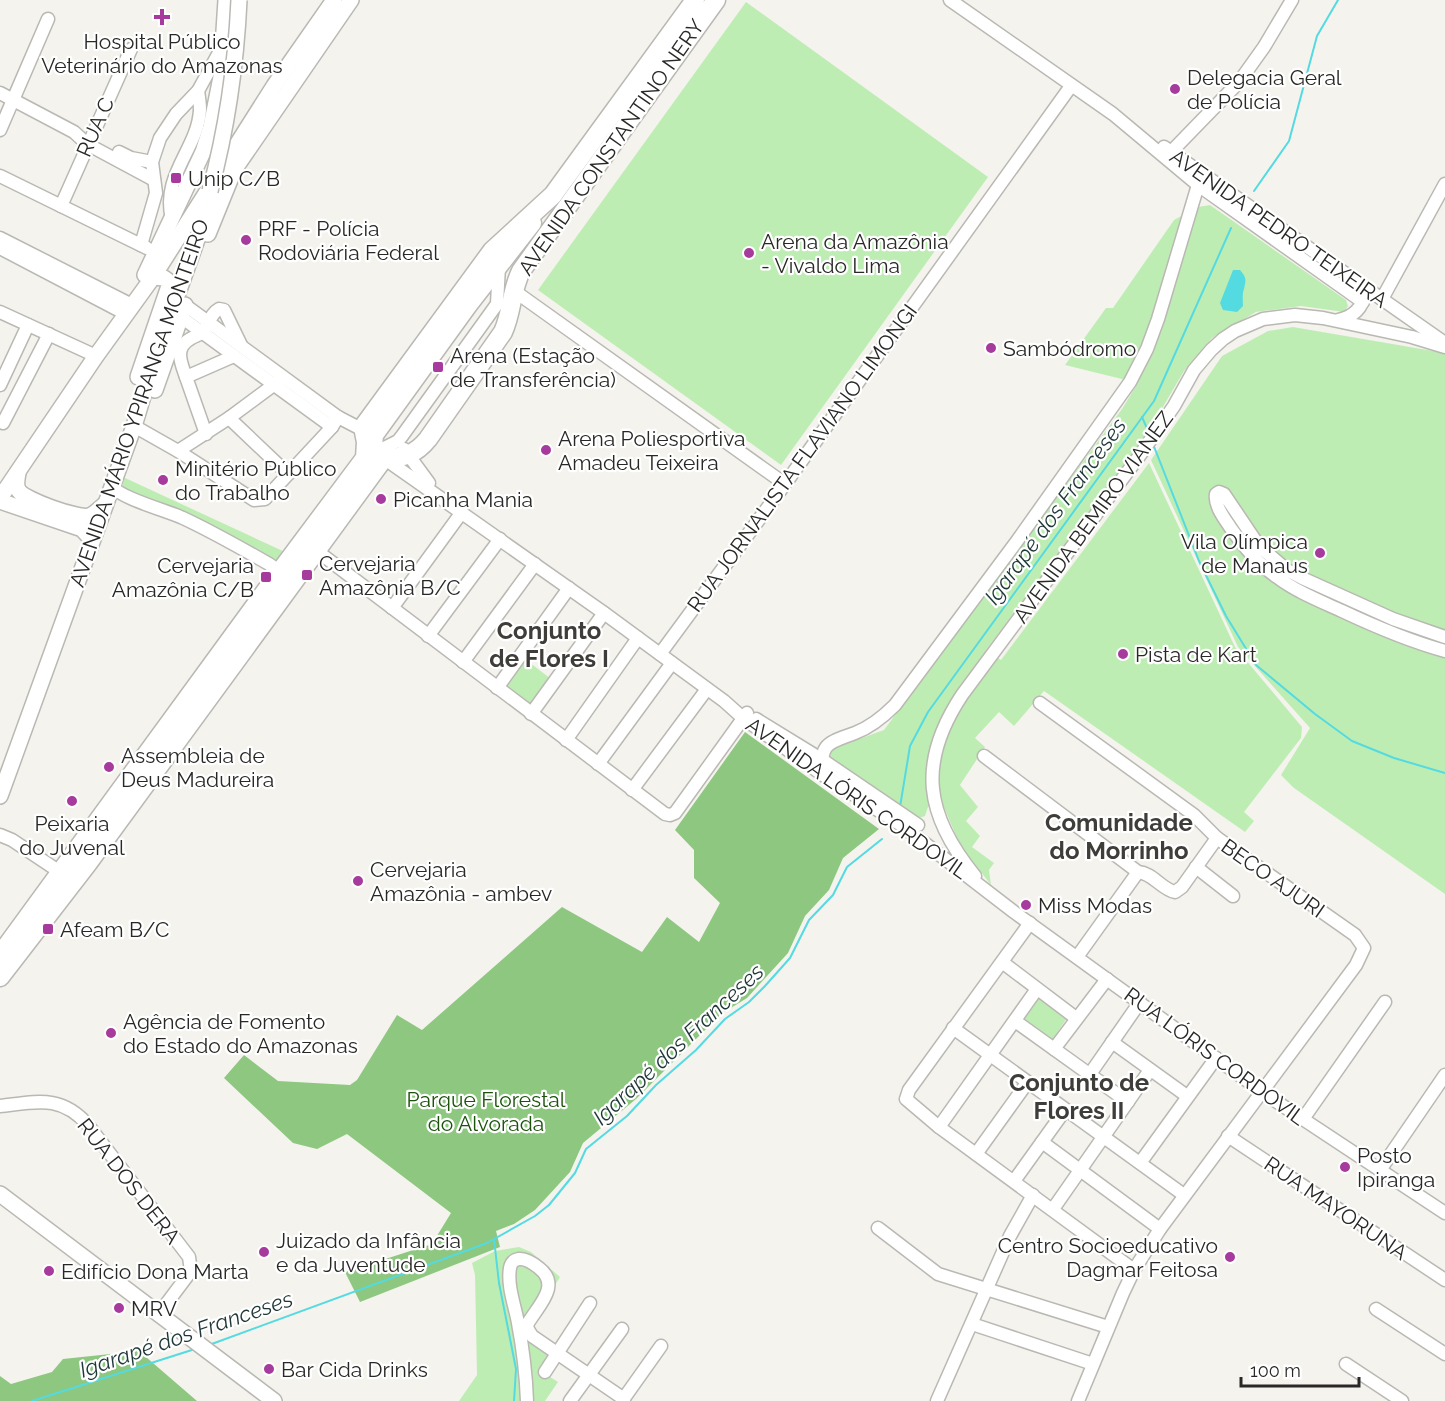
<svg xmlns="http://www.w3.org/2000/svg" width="1445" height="1401" font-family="Raleway,sans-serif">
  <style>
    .green { fill: #beedb4 }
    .forest { fill: #8dc780 }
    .water { fill: #54dae1 }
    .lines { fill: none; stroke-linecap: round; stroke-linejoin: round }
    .stream { stroke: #54dae1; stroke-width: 2 }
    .minor-casing { stroke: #bab8b3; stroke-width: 15 }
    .major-casing { stroke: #bab8b3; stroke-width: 18 }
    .highway-casing { stroke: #bab8b3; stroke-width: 21 }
    .minor { stroke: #fff; stroke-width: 12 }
    .major { stroke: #fff; stroke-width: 15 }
    .highway { stroke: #fff; stroke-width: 18 }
    .major-bridge-casing { stroke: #bab8b3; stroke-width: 18; stroke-linecap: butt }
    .major-bridge { stroke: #fff; stroke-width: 15 }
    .poi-dot { fill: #a63b9d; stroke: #fff; stroke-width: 2 }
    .labels { text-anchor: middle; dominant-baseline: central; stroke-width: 4.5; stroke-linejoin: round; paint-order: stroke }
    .poi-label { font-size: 21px; fill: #282826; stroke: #fff; text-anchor: start }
    .street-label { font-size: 21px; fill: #282826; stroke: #fff }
    .park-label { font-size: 21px; fill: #1b530b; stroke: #fff }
    .water-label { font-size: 22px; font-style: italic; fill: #1f3637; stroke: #fff }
    .quarter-label { font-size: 24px; font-weight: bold; fill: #3f3d39; stroke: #fff }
  </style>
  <rect width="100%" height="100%" fill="#f5f3ee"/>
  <g class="green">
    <polygon points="746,2 988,177 781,465 538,290"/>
    <polygon points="1210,205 1346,300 1348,306 1344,312 1301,306 1256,312 1212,338 1184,371 1143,441 986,650 1001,660 1149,463 1235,647 1302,727 1301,738 1244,812 1254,821 1245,832 1044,691 1014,726 999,712 975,738 985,747 960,785 978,807 966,821 980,836 972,847 994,863 989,870 991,885 960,845 940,798 928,807 925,816 916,819 828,756 834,748 884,730 1122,409 1138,383 1065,365 1106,308 1113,308 1174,220 1198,207"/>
    <polygon points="1293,327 1445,353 1445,894 1294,788 1281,775 1310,728 1238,647 1151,460 1222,356 1268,331"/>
    <polygon points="123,477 285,552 275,565 122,490"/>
    <polygon points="521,656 555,682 530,717 497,692"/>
    <polygon points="1039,993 1069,1015 1050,1043 1020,1021"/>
    <polygon points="519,1247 531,1252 560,1277 531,1324 529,1331 557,1356 547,1375 558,1382 545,1401 459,1401 477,1375 475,1275 472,1263 495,1251"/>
  </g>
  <g class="forest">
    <polygon points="745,732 879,829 843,858 829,890 805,916 788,953 747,998 721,1014 636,1099 583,1143 570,1172 535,1210 514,1224 496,1231 500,1247 360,1302 345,1272 432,1244 451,1213 347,1134 317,1149 293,1143 224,1078 244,1055 278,1081 350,1085 357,1080 397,1015 422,1030 562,907 642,952 667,917 699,942 720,903 694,878 694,850 675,830"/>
    <polygon points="139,1351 197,1401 0,1401 0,1376 11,1384 52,1372 63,1359"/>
  </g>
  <path class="water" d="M1233,270H1240C1247,278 1246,280 1244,289C1242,294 1243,301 1243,306L1237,312L1223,310L1220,303Z"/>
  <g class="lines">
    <g class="stream">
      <polyline points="1254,191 1289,141 1317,36 1338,0"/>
      <polyline points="1142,417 1149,433"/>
      <polyline points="1153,444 1199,561 1226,616 1256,665 1315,714 1352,741 1394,758 1445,773"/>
      <polyline points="900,807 910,746 928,712 1154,401 1231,228"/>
      <polyline points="494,1239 499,1283 516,1369 514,1401"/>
      <polyline points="209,1345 487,1243 535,1216 549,1205 575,1173 586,1149 627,1116 656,1085 696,1050 725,1019 749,1002 765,986 790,958 809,920 833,895 847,867 882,839"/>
      <polyline points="32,1401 195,1349"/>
    </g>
    <defs>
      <g id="minor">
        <polyline points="950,0 1113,114 1198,185 1363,302"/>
        <polyline points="0,93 74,132 87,144 154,180"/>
        <polyline points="0,130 48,19"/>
        <polyline points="1164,147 1442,341"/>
        <polyline points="119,152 131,158 152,162"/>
        <polyline points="1171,152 1239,82 1264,47 1292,0"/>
        <polyline points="0,176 147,248"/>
        <polyline points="61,206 131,49"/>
        <path d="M172,219C161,175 198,149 200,110C200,104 199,97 198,91"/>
        <polyline points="0,238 132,305"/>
        <polyline points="141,245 156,193 152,162 160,138 176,114 198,91 222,47"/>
        <polyline points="0,248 126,314"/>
        <polyline points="513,290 785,484"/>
        <polyline points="1382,299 1445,184"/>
        <polyline points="185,305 338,417 363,430"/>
        <polyline points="0,312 96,356"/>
        <polyline points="181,317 332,427"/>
        <path d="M1338,320C1352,317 1362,310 1364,295"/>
        <path d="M186,377C181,363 174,348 190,339C194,336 200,335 203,332C209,325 210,314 219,309L224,310L241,345"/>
        <polyline points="0,385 28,325"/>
        <polyline points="229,418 279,381"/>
        <polyline points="3,423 49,334"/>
        <polyline points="134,426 178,451 254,500 265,499 332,427 338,417"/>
        <polyline points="206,434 186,377 234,356"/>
        <polyline points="404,449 429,483"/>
        <polyline points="178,451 229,418 288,474"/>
        <polyline points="372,454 398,441 402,436 497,304 499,266"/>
        <polyline points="385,459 604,613 724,701 743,718 823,775 901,825 1014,912 1271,1098 1445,1213"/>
        <path d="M111,486C123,499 165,510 183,518C213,532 241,548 269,564L276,569V577"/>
        <polyline points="317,551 665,814 670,815 675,813 747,713"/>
        <polyline points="392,608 462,512"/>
        <polyline points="428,636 500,539"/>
        <path d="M1445,637L1393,619L1302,578L1287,570L1259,546L1224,494L1219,492L1216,494C1214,505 1224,518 1230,527C1243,546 1258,564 1277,577C1297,592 1320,601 1342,611C1376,627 1409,641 1445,651"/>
        <polyline points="660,654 785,484 1071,86"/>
        <polyline points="463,662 535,564"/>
        <polyline points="497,688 569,588"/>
        <polyline points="1040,703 1194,815 1217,838 1355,935 1364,948 1356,965 1160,1229 1134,1270 1123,1293 1078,1401"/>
        <polyline points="531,714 604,613"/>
        <polyline points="756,719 821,759 918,825"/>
        <polyline points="566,740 638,638"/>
        <path d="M984,756L1138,872C1153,873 1161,889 1175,892L1182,887L1217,838"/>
        <polyline points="598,764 672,663"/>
        <path d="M823,775C819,742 829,743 855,733C871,727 883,717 895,705L1017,541L1130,382L1147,349L1158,319L1198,185"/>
        <polyline points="632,790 707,689"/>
        <polyline points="0,835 12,840 60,872"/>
        <polyline points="1196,867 1233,896"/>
        <path d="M975,876C925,815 917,763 962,695L1140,455L1174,406L1194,370L1211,350L1223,339L1235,331L1263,319L1295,315L1323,318L1412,337L1445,347"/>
        <polyline points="1030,923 909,1090 906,1099 939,1127 1134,1270"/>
        <polyline points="1077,957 1138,872"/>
        <polyline points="1002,962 1076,1018"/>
        <polyline points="1015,1021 1128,1102"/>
        <polyline points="953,1028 1184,1195"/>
        <polyline points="1112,1042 1187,1096"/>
        <polyline points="1054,1049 1107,979"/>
        <polyline points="1090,1074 1140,1002"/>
        <path d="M0,1106C36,1102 61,1094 88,1125L189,1257L191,1271L158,1315"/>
        <polyline points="1303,1119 1385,1002"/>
        <polyline points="939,1127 1037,989"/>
        <polyline points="1228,1136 1445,1280"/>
        <polyline points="1042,1142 1160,1229"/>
        <polyline points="976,1154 1027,1083"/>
        <polyline points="1140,1163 1216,1058"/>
        <polyline points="1380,1170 1445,1075"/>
        <polyline points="1014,1181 1065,1110"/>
        <polyline points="1053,1209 1150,1070"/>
        <polyline points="878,1228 938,1274 1108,1327"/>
        <polyline points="1376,1309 1445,1354"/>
        <polyline points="972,1324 1093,1364"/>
        <polyline points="1346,1364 1402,1401"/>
        <polyline points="545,1372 590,1303"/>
        <path d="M527,1401C526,1374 523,1349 518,1323C515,1306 507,1286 510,1268C511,1263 513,1260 519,1259C526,1258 533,1263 539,1268C561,1285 539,1305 528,1323L527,1328L532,1336L624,1399"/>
        <polyline points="570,1401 622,1329"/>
        <polyline points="622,1401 661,1346"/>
        <polyline points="937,1401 1010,1236 1033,1195"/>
      </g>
      <g id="major">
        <polyline points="208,234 234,170 351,0"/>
        <polyline points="145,275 203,152 211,127 221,77 226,0"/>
        <polyline points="138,377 169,286 168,281 164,278 153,277"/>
        <polyline points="155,390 185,305"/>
        <path d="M18,473C17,479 15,486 19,491C25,500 78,519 89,516C95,514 99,509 104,505"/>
        <polyline points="0,498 96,356 153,277 274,86 334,0"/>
        <polyline points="0,501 82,529 92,540"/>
        <polyline points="0,796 134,426 153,363 199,234 210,191"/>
        <polyline points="0,1194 274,1401"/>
      </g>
      <g id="highway">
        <polyline points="378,453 373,446 374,435 468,305 532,223"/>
        <path d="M384,458C404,458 416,454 428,439L503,332C512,313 511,291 521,271L716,0"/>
        <polyline points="0,955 276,577 365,458 366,442 363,427 492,251 553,195 695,0"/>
        <polyline points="0,977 88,863 384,458"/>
      </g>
    </defs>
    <use href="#minor" class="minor-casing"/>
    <use href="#major" class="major-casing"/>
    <use href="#highway" class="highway-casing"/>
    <use href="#minor" class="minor"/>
    <use href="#major" class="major"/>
    <use href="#highway" class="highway"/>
    <defs>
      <path id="major-bridge" d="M210,191C227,128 236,65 239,0"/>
    </defs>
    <use href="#major-bridge" class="major-bridge-casing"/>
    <use href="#major-bridge" class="major-bridge"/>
  </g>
  <g class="poi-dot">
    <path d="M159 8h6v6h6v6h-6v6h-6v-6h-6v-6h6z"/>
    <circle cx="1175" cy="89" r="6"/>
    <rect x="170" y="172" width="12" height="12" rx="3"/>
    <circle cx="246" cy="240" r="6"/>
    <circle cx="749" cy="253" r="6"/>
    <circle cx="991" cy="348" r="6"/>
    <rect x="432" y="361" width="12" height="12" rx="3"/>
    <circle cx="546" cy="450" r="6"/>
    <circle cx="163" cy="480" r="6"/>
    <circle cx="381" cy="499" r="6"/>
    <circle cx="1320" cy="553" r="6"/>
    <rect x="301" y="569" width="12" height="12" rx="3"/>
    <rect x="260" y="571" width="12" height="12" rx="3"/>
    <circle cx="1123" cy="654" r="6"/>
    <circle cx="109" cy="767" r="6"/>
    <circle cx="72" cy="801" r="6"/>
    <circle cx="358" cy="881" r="6"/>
    <circle cx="1026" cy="905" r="6"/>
    <rect x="42" y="923" width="12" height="12" rx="3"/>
    <circle cx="111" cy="1033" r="6"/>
    <circle cx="1345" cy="1167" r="6"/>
    <circle cx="264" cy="1252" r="6"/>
    <circle cx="1230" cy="1257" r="6"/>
    <circle cx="49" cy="1271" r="6"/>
    <circle cx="119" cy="1308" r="6"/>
    <circle cx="269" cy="1369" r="6"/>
  </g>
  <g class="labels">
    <g class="poi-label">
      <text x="162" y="41" text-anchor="middle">Hospital Público<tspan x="162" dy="24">Veterinário do Amazonas</tspan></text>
      <text x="1187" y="77">Delegacia Geral<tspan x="1187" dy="24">de Polícia</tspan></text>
      <text x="188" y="178">Unip C/B</text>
      <text x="258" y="228">PRF - Polícia<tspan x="258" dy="24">Rodoviária Federal</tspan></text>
      <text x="761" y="241">Arena da Amazônia<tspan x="761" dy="24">- Vivaldo Lima</tspan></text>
      <text x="1003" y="348">Sambódromo</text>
      <text x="450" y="355">Arena (Estação<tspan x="450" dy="24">de Transferência)</tspan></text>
      <text x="558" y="438">Arena Poliesportiva<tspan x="558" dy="24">Amadeu Teixeira</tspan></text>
      <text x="175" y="468">Minitério Público<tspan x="175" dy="24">do Trabalho</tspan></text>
      <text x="393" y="499">Picanha Mania</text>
      <text x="1308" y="541" text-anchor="end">Vila Olímpica<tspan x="1308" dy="24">de Manaus</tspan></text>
      <text x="319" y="563">Cervejaria<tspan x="319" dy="24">Amazônia B/C</tspan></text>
      <text x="254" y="565" text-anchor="end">Cervejaria<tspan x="254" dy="24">Amazônia C/B</tspan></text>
      <text x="1135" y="654">Pista de Kart</text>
      <text x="121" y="755">Assembleia de<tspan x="121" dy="24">Deus Madureira</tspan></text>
      <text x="72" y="823" text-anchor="middle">Peixaria<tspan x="72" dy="24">do Juvenal</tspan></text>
      <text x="370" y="869">Cervejaria<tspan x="370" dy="24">Amazônia - ambev</tspan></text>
      <text x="1038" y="905">Miss Modas</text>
      <text x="60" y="929">Afeam B/C</text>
      <text x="123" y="1021">Agência de Fomento<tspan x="123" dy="24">do Estado do Amazonas</tspan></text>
      <text x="1357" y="1155">Posto<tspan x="1357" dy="24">Ipiranga</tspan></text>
      <text x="276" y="1240">Juizado da Infância<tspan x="276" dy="24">e da Juventude</tspan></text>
      <text x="1218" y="1245" text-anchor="end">Centro Socioeducativo<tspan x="1218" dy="24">Dagmar Feitosa</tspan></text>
      <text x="61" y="1271">Edifício Dona Marta</text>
      <text x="131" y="1308">MRV</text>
      <text x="281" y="1369">Bar Cida Drinks</text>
    </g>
    <g class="street-label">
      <text transform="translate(95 127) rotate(-66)">RUA C</text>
      <text transform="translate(611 147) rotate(-55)">AVENIDA CONSTANTINO NERY</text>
      <text transform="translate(1279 228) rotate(35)">AVENIDA PEDRO TEIXEIRA</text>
      <text transform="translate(139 403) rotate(-71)">AVENIDA MÁRIO YPIRANGA MONTEIRO</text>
      <text transform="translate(802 458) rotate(-54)">RUA JORNALISTA FLAVIANO LIMONGI</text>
      <text transform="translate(1093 517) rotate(-54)">AVENIDA BEMIRO VIANEZ</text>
      <text transform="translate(857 798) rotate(35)">AVENIDA LÓRIS CORDOVIL</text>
      <text transform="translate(1273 878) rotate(35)">BECO AJURI</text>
      <text transform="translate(1215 1056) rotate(36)">RUA LÓRIS CORDOVIL</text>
      <text transform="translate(129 1181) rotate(52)">RUA DOS DERA</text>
      <text transform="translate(1336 1208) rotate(34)">RUA MAYORUNA</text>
    </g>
    <g class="park-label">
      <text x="486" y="1099">Parque Florestal<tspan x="486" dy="24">do Alvorada</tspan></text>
    </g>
    <g class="water-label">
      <text transform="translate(1055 511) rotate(-54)">Igarapé dos Franceses</text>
      <text transform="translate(678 1044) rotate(-43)">Igarapé dos Franceses</text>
      <text transform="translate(186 1334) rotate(-19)">Igarapé dos Franceses</text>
    </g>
    <g class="quarter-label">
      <text x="549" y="630">Conjunto<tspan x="549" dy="28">de Flores I</tspan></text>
      <text x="1119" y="822">Comunidade<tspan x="1119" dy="28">do Morrinho</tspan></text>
      <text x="1079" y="1082">Conjunto de<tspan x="1079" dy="28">Flores II</tspan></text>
    </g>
  </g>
  <path d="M1241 1377v9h118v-9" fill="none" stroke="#282826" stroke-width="3"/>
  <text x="1250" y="1377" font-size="18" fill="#282826" stroke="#ffffff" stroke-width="4.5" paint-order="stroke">100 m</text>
</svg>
